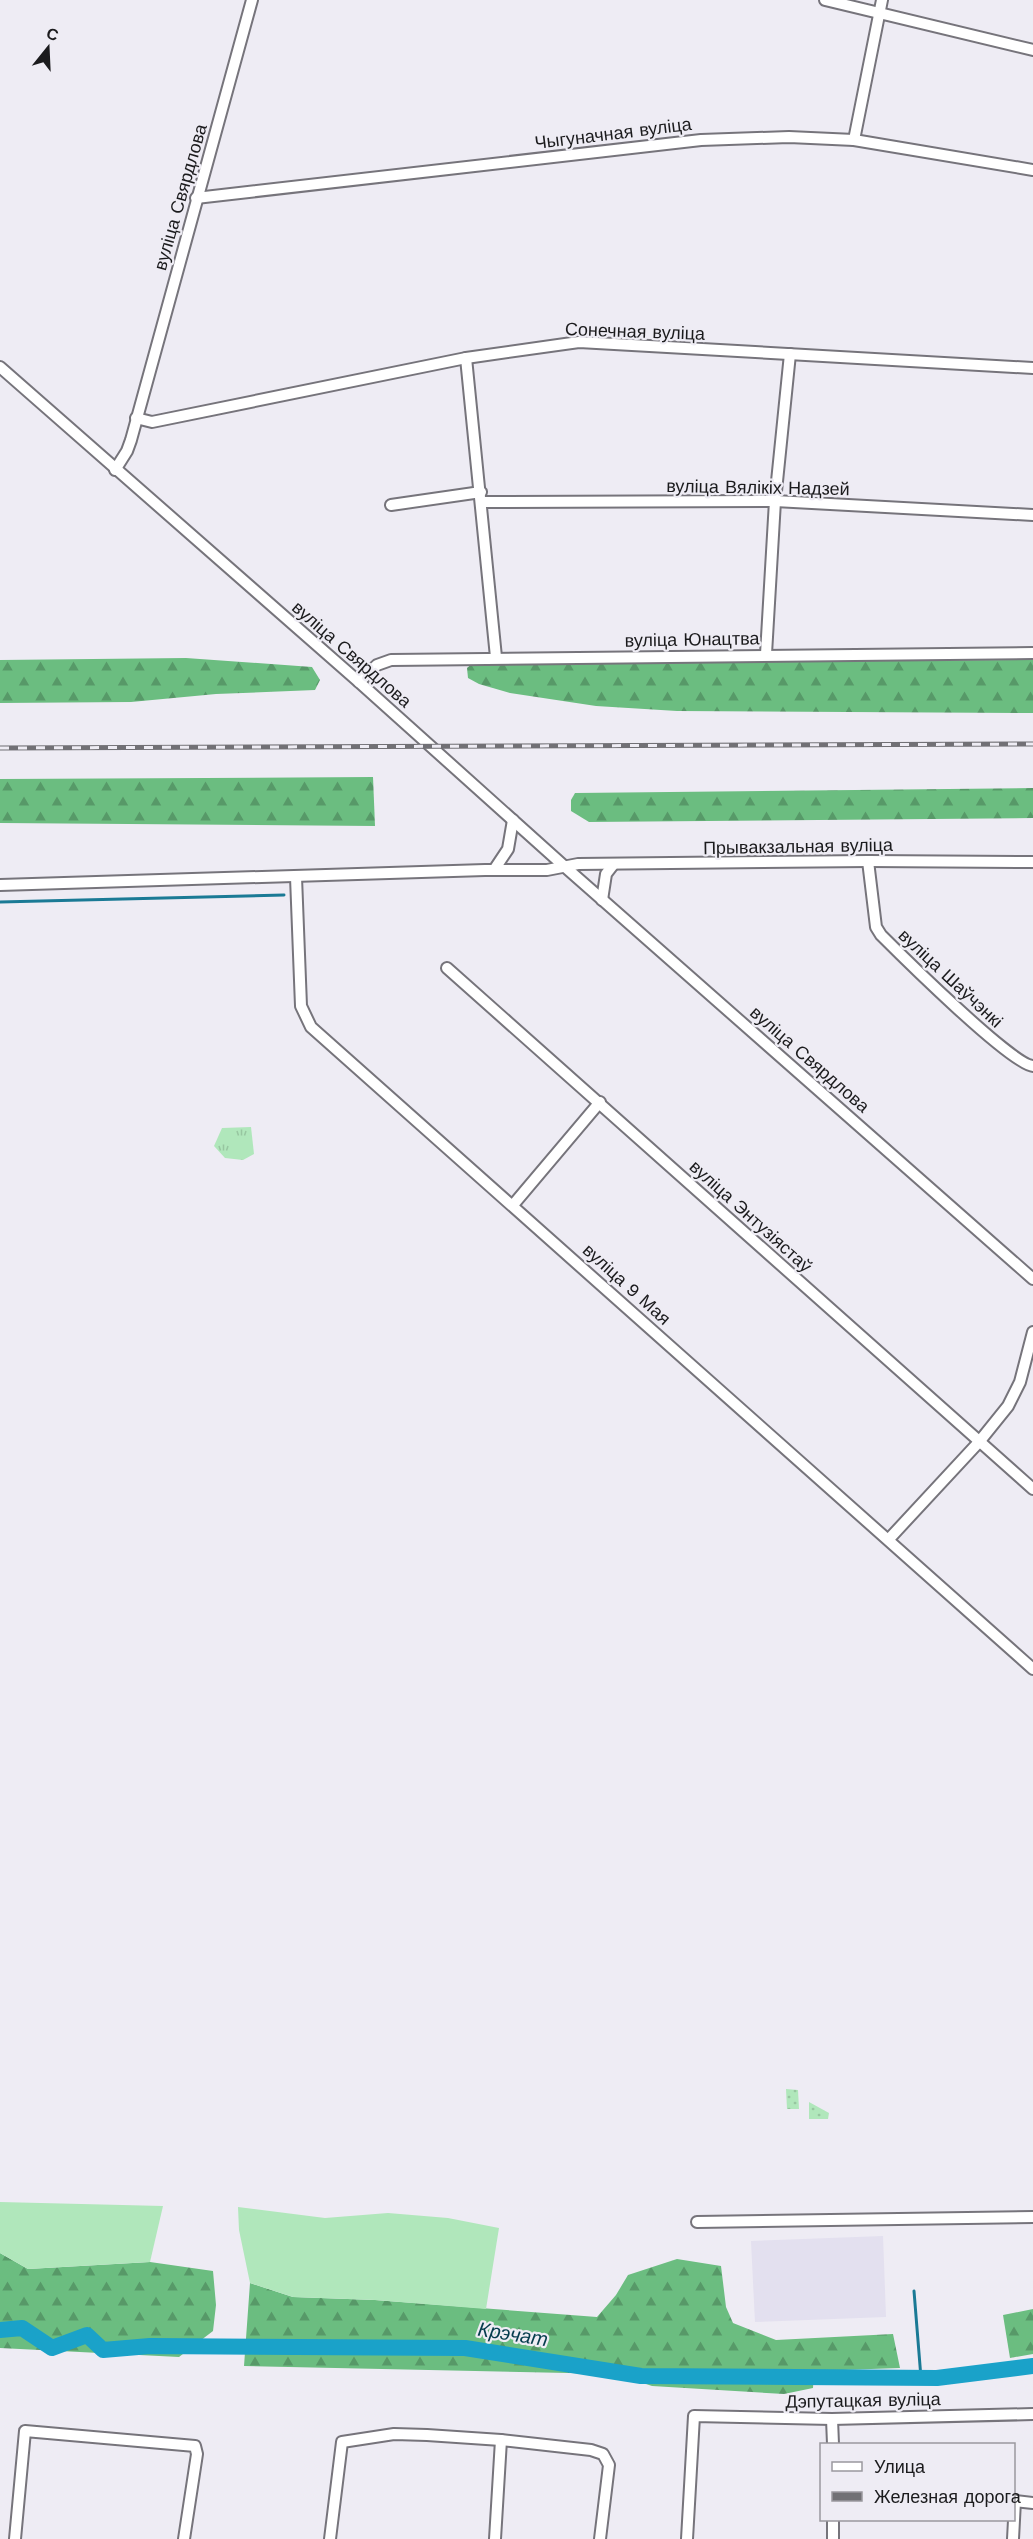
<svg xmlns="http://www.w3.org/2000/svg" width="1033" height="2539" font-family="'Work Sans',sans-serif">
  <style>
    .built { fill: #e3e0ef }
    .grass { fill: url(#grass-tufts) }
    .forest { fill: url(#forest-firs) }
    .park { fill: url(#park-dots) }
    .garden { fill: #b0e7bb }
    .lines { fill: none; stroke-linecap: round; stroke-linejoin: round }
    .stream { stroke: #1a7a95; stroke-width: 3 }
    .river { stroke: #1aa2c9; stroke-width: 16 }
    .minor-casing { stroke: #76747b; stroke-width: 14 }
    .minor { stroke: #fff; stroke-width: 10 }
    .rail-casing { stroke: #717075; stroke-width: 5 }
    .rail { stroke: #eeecf4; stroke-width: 3; stroke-dasharray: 9; stroke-linecap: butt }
    .labels { text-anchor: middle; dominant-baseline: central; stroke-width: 4.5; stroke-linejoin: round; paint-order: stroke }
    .street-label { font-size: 18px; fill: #1b1b1d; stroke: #eeecf4 }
    .water-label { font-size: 20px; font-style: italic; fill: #053c4d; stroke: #eeecf4 }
  </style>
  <defs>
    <pattern id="grass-tufts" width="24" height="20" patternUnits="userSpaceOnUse" patternTransform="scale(1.5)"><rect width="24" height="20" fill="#b0e7bb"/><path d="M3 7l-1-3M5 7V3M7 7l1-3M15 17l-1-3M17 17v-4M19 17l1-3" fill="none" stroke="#97c6a0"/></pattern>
    <pattern id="forest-firs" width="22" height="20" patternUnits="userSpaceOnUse" patternTransform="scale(1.5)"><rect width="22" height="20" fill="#6bbd80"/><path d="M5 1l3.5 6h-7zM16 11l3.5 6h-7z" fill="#579968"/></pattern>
    <pattern id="park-dots" width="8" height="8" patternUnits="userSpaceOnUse" patternTransform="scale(1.5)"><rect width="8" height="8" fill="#b0e7bb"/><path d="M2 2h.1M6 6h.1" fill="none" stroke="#97c6a0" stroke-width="1.8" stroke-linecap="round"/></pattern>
  </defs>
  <rect width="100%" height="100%" fill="#eeecf4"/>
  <polygon class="built" points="883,2236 886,2317 755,2322 751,2241"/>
  <polygon class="grass" points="251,1127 254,1154 243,1160 225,1158 214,1146 222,1128"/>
  <g class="forest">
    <polygon points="186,658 312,667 320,680 315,690 216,694 131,702 0,703 0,660"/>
    <polygon points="1033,660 1033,713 677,711 596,706 510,693 479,684 468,678 467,668 474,662"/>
    <polygon points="373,777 375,826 0,823 0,779"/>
    <polygon points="1033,788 1033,818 589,822 571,811 571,800 575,793"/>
    <polygon points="0,2253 28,2269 150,2262 213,2271 216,2305 213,2331 179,2357 0,2348"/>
    <polygon points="677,2259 721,2266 726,2307 733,2323 776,2340 893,2334 900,2368 814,2371 813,2388 784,2394 652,2386 616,2374 244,2366 250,2283 293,2297 375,2300 597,2317 616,2295 628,2275"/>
    <polygon points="1033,2309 1033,2354 1010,2358 1003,2315"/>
  </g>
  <g class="park">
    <polygon points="786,2089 798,2090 799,2109 787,2109"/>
    <polygon points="809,2102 829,2113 828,2119 809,2119"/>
  </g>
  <g class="garden">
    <polygon points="0,2202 163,2206 150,2262 28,2269 0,2253"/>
    <polygon points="238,2207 325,2218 388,2213 448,2218 499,2228 486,2309 375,2300 293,2297 250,2283 239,2230"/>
  </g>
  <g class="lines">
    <g class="stream">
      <polyline points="0,902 284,895"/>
      <polyline points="914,2291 921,2378"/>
    </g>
    <polyline class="river" points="0,2330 22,2328 52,2348 87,2335 103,2350 150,2346 465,2348 641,2376 937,2378 1033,2366"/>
    <defs>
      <g id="minor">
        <polyline points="825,0 1033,50"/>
        <polyline points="854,140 882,0"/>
        <polyline points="196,198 701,140 789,137 854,140 1033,170"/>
        <polyline points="466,358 496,657"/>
        <polyline points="0,367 359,682 564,866 1033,1279"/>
        <polyline points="136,418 152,422 466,358 579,342 1033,368"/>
        <polyline points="115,470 127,451 131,440 252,0"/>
        <polyline points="482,502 775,501 1033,515"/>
        <polyline points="391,505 481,492"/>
        <polyline points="766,654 775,501 790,354"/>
        <polyline points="359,682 377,665 391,660 1033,653"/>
        <path d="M868,861L876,927L881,935C902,956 1012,1065 1033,1066"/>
        <polyline points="494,870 508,849 513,820"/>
        <polyline points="296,877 301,1006 311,1027 1033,1669"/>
        <polyline points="0,885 485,870 547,870 578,864 868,861 1033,862"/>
        <polyline points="602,900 606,874 613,865"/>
        <polyline points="447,968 1033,1489"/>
        <polyline points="513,1205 600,1102"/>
        <polyline points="889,1539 979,1442 1008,1406 1020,1382 1033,1332"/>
        <polyline points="697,2222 1033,2217"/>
        <polyline points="832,2419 833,2444"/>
        <polyline points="1015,2501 1033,2503"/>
        <polyline points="833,2520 833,2539"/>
        <polyline points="15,2539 25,2431 195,2446 197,2454 184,2539"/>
        <polyline points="330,2539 342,2442 394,2434 427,2435 501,2440 591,2450 603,2454 609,2465 600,2539"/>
        <polyline points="495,2539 501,2440"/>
        <polyline points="687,2539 694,2416 832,2419 1033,2414"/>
        <polyline points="1013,2539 1015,2501 1014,2500"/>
      </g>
    </defs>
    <use href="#minor" class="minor-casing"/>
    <use href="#minor" class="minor"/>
    <defs>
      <polyline id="rail" points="0,748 1033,744"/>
    </defs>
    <use href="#rail" class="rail-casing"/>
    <use href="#rail" class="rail"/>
  </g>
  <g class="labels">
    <g class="street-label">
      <text transform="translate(613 133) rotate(-7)">Чыгуначная вуліца</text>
      <text transform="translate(180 197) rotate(-74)">вуліца Свярдлова</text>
      <text transform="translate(635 331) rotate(2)">Сонечная вуліца</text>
      <text transform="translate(758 487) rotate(1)">вуліца Вялікіх Надзей</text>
      <text transform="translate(692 639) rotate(-1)">вуліца Юнацтва</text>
      <text transform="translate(352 654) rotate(41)">вуліца Свярдлова</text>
      <text transform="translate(798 846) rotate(-1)">Прывакзальная вуліца</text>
      <text transform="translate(951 978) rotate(43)">вуліца Шаўчэнкі</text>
      <text transform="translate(810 1059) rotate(41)">вуліца Свярдлова</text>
      <text transform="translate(751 1216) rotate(42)">вуліца Энтузіястаў</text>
      <text transform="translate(627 1284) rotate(42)">вуліца 9 Мая</text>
      <text transform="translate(863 2400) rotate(-1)">Дэпутацкая вуліца</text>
    </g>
    <g class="water-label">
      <text transform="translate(513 2334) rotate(9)">Крэчат</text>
    </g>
  </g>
  <rect x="820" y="2443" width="195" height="78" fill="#eeecf4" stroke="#9a989e" stroke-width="1.5"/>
  <rect x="832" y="2462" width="30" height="9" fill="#ffffff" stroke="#9a989e" stroke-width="1.5"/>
  <text x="874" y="2473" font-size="18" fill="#1b1b1d">Улица</text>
  <rect x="832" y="2492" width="30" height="9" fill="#717075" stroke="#9a989e" stroke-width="1.5"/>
  <text x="874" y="2503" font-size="18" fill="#1b1b1d">Железная дорога</text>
  <g transform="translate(48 48) rotate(18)" stroke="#eeecf4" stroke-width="4.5" paint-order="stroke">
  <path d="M0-4.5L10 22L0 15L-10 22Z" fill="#1b1b1d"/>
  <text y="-9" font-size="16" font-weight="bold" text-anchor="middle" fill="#1b1b1d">С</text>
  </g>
</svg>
